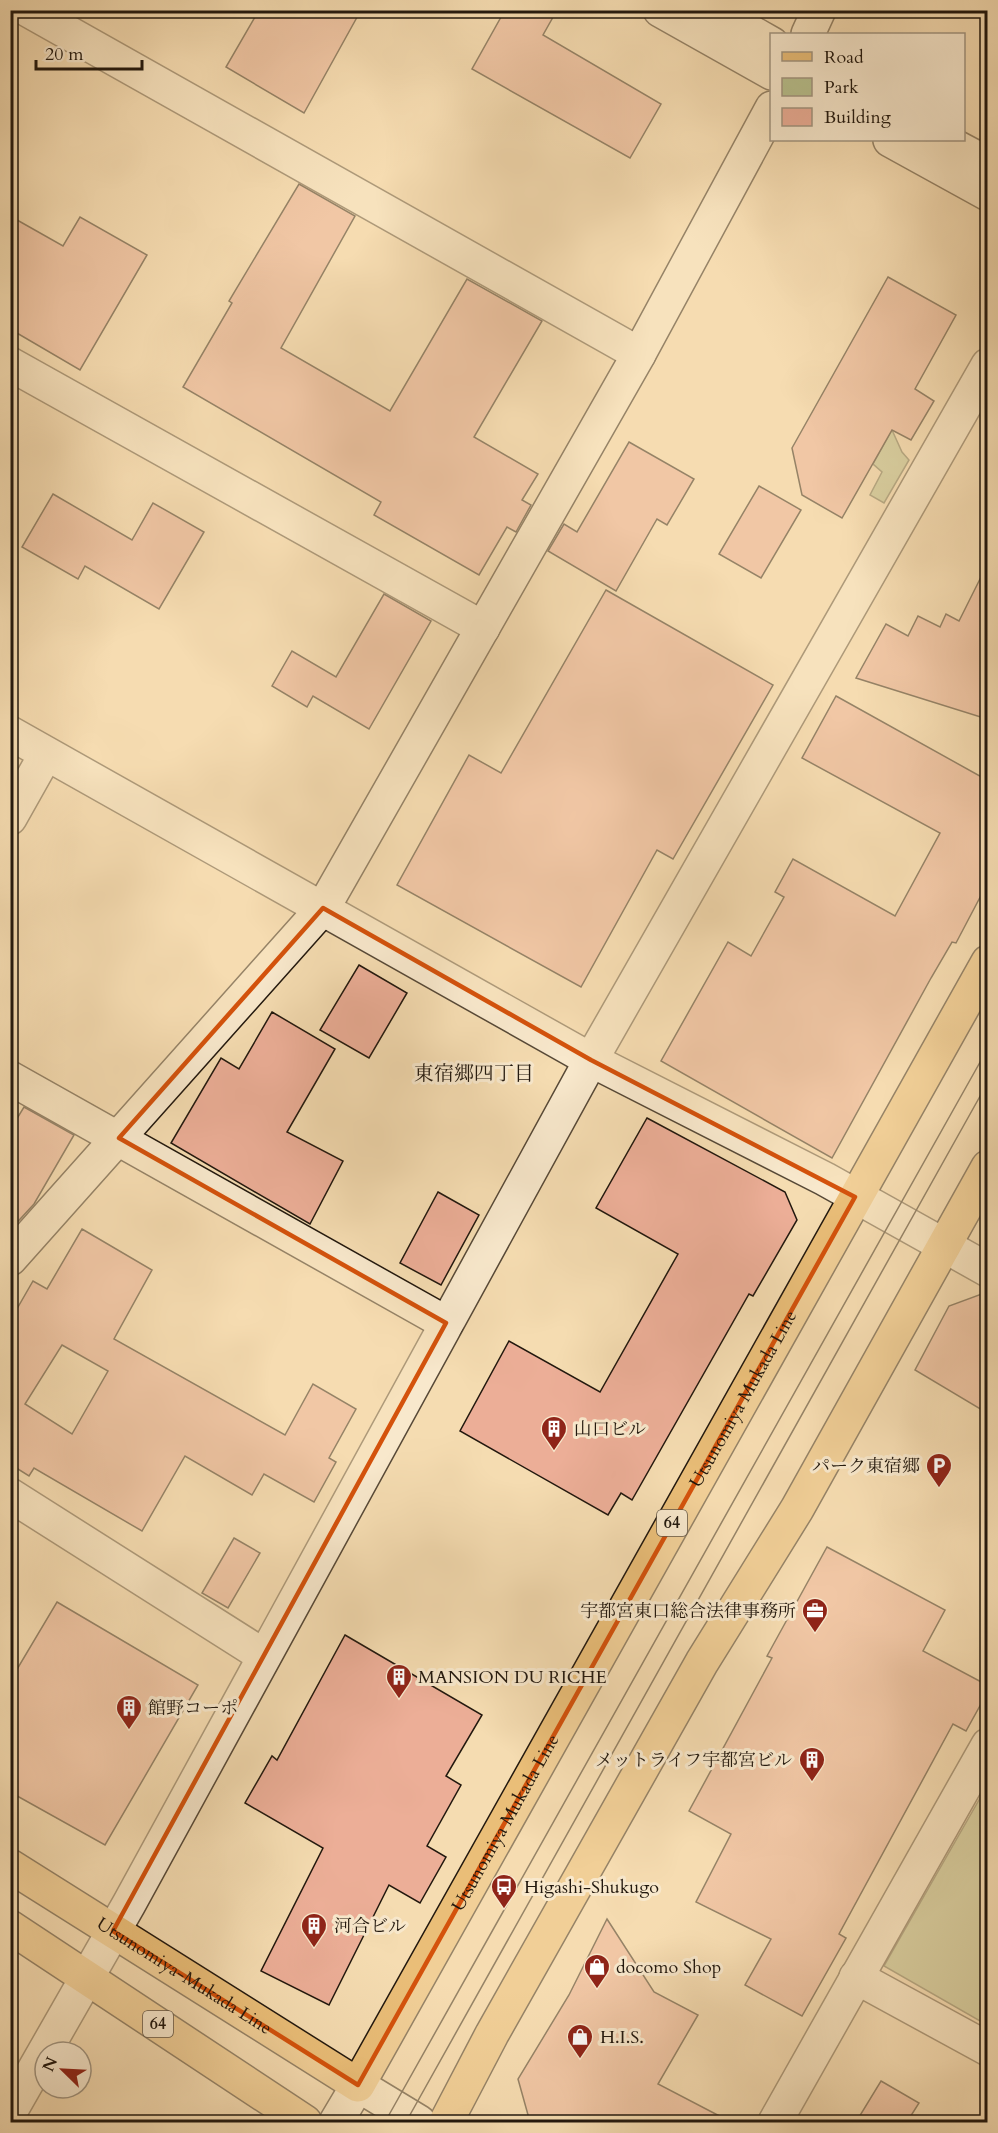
<svg xmlns="http://www.w3.org/2000/svg" width="998" height="2133" font-family="Cardo,'Noto Serif JP',serif">
  <style>
    .green { fill: #b8c18e; stroke: #6d6c4e; stroke-width: 1.5 }
    .building { fill: #ecae97; stroke: #22180e; stroke-width: 1.5; fill-rule: evenodd }
    .lines { fill: none; stroke-linecap: round; stroke-linejoin: round }
    .street-casing { stroke: #574937; stroke-width: 36 }
    .secondary-casing { stroke: #22180e; stroke-width: 36 }
    .primary-casing { stroke: #22180e; stroke-width: 36 }
    .street { stroke: #f8e8cc; stroke-width: 33 }
    .secondary { stroke: #f8e8cc; stroke-width: 33 }
    .primary { stroke: #eabe78; stroke-width: 33 }
    .tram { stroke: #22180e; stroke-width: 1.5 }
    .marked { fill: none; stroke: #d4520c; stroke-width: 4.5; stroke-linejoin: round }
    .labels { text-anchor: middle; dominant-baseline: central; stroke-width: 6; stroke-linejoin: round; paint-order: stroke }
    .shield { fill: #f8e8cc; stroke: #625647; stroke-width: 1.5 }
    .shield-label { font-size: 16px; font-weight: bold; fill: #22180e }
    .street-label { font-size: 18px; fill: #22180e; stroke: #f8e8cc }
    .poi-label { font-size: 18px; fill: #22180e; stroke: #f8e8cc; text-anchor: start }
    .neighbourhood-label { font-size: 20px; fill: #22180e; stroke: #f8e8cc }
  </style>
  <rect width="100%" height="100%" fill="#f5dcb1"/>
  <filter id="stains"><feTurbulence type="fractalNoise" baseFrequency=".00333" numOctaves="4"/><feColorMatrix values="0 0 0 0 .2 0 0 0 0 .09 0 0 0 0 .02 0 0 0 .5 -.17"/></filter>
  <radialGradient id="worn" r=".72"><stop offset=".6" stop-color="#630" stop-opacity="0"/><stop offset="1" stop-color="#630" stop-opacity=".3"/></radialGradient>
  <g class="green">
    <polygon points="892,430 902,452 909,460 884,503 870,495 882,472 873,464"/>
    <polygon points="987,1786 987,2025 884,1966"/>
  </g>
  <g class="building">
    <polygon points="259,10 361,10 304,113 226,67"/>
    <polygon points="505,10 557,10 543,35 661,104 630,158 472,69"/>
    <polygon points="299,184 355,216 281,348 390,411 467,279 542,321 474,437 538,474 522,500 531,505 516,532 507,527 479,575 374,515 381,502 183,387 232,303 229,301"/>
    <polygon points="10,216 63,246 80,217 147,255 80,370 10,329"/>
    <polygon points="888,277 956,315 915,389 934,401 911,440 892,430 842,518 802,495 792,448"/>
    <polygon points="629,442 694,479 667,525 657,519 616,591 548,551 564,524 577,532"/>
    <polygon points="759,486 801,510 761,578 719,554"/>
    <polygon points="53,494 132,540 153,503 204,532 159,609 85,566 78,579 22,547"/>
    <polygon points="987,565 987,719 856,678 886,624 908,636 918,616 940,627 946,614 959,621"/>
    <polygon points="606,590 773,685 673,859 657,850 581,987 397,885 469,755 501,773"/>
    <polygon points="384,594 431,621 369,729 313,696 307,707 272,686 292,651 336,677"/>
    <polygon points="836,696 987,780 987,884 956,943 952,942 931,978 832,1158 661,1061 728,942 751,956 784,897 775,892 793,859 895,916 940,833 802,758"/>
    <polygon points="359,965 407,993 369,1058 320,1030"/>
    <polygon points="272,1012 335,1049 287,1132 343,1161 310,1224 171,1143 221,1058 239,1069"/>
    <polygon points="24,1107 74,1135 34,1204 10,1230 10,1130"/>
    <polygon points="647,1118 785,1192 797,1220 753,1296 749,1294 632,1500 621,1493 608,1515 460,1431 509,1341 600,1392 678,1254 596,1208"/>
    <polygon points="438,1192 479,1215 441,1285 400,1263"/>
    <path d="M82,1229L152,1270L114,1339L285,1435L313,1384L356,1409L329,1458L336,1462L314,1502L264,1474L252,1495L185,1456L142,1531L34,1468L29,1476L10,1464V1321L33,1281L47,1289ZM62,1345L108,1371L72,1434L25,1404Z"/>
    <polygon points="987,1292 987,1413 915,1370 949,1306"/>
    <polygon points="234,1538 260,1553 228,1608 202,1593"/>
    <polygon points="827,1547 945,1610 923,1651 987,1685 987,1693 966,1731 953,1724 839,1934 846,1938 802,2016 745,1985 771,1939 696,1902 731,1834 689,1811 772,1658 767,1656"/>
    <polygon points="57,1602 198,1685 105,1845 10,1792 10,1681"/>
    <polygon points="345,1635 482,1715 446,1776 461,1785 427,1846 446,1857 420,1903 389,1885 329,2005 261,1971 323,1848 245,1803 272,1756 277,1760"/>
    <polygon points="607,1919 654,1992 698,2015 658,2084 731,2122 530,2122 518,2079 569,1995"/>
    <polygon points="881,2081 919,2103 907,2122 856,2122"/>
  </g>
  <g class="lines">
    <defs>
      <g id="street">
        <polyline points="28,10 639,354"/>
        <polyline points="10,364 483,628"/>
        <polyline points="10,733 591,1060 825,1179 988,1270"/>
        <polyline points="10,818 46,754"/>
        <polyline points="10,1495 264,1656"/>
        <polyline points="856,1977 988,2049"/>
        <polyline points="10,2112 129,1904 591,1060 988,365"/>
        <polyline points="775,2122 988,1745"/>
      </g>
      <g id="secondary">
        <polyline points="660,10 772,73"/>
        <polyline points="712,10 772,44"/>
        <polyline points="808,34 819,10"/>
        <polyline points="890,140 988,194"/>
        <polyline points="943,140 988,164"/>
        <polyline points="10,1078 446,1323"/>
        <polyline points="10,1259 323,908 639,354 772,108"/>
        <polyline points="336,2122 358,2085 419,2122"/>
      </g>
      <g id="primary">
        <path id="s1" d="M10,1866L358,2085L988,962"/>
        <polyline points="10,1927 305,2122"/>
        <polyline points="446,2122 492,2034 702,1662 797,1509 988,1167"/>
      </g>
    </defs>
    <use href="#street" class="street-casing"/>
    <use href="#secondary" class="secondary-casing"/>
    <use href="#primary" class="primary-casing"/>
    <use href="#street" class="street"/>
    <use href="#secondary" class="secondary"/>
    <use href="#primary" class="primary"/>
    <g class="tram">
      <polyline points="385,2122 988,1048"/>
      <polyline points="406,2122 988,1082"/>
    </g>
  </g>
  <path d="M0 0H998V2133H0ZM323,908L591,1060L855,1197L358,2085L113,1931L446,1323L119,1138Z" fill="#f5dcb1" fill-opacity=".55" fill-rule="evenodd"/>
  <path class="marked" d="M323,908L591,1060L855,1197L358,2085L113,1931L446,1323L119,1138Z"/>
  <defs>
    <symbol id="building-pin" viewBox="-11 -11 22 30"><path d="M0 17L-7.5 6A9.5 9.5 0 1 1 7.5 6Z" fill="#8f2418" stroke="#f8e8cc"/><path d="M-4-6H4V6H1V3H-1V6H-4ZM-2.5-4.3h1.7v1.8h-1.7ZM.8-4.3h1.7v1.8H.8ZM-2.5-1h1.7V.8h-1.7ZM.8-1h1.7V.8H.8Z" fill="#fff"/></symbol>
    <symbol id="parking-pin" viewBox="-11 -11 22 30"><path d="M0 17L-7.5 6A9.5 9.5 0 1 1 7.5 6Z" fill="#8f2418" stroke="#f8e8cc"/><path d="M-3.5-5.5H1a3.5 3.5 0 0 1 0 7H-1V5.5H-3.5ZM-1-3.4V-.6H.8a1.4 1.4 0 0 0 0-2.8Z" fill="#fff"/></symbol>
    <symbol id="office-pin" viewBox="-11 -11 22 30"><path d="M0 17L-7.5 6A9.5 9.5 0 1 1 7.5 6Z" fill="#8f2418" stroke="#f8e8cc"/><path d="M-6-3h4V-5.5h4V-3h4V5H-6ZM-1-4.5V-3h2v-1.5ZM-6 0V1H6V0Z" fill="#fff"/></symbol>
    <symbol id="bus-pin" viewBox="-11 -11 22 30"><path d="M0 17L-7.5 6A9.5 9.5 0 1 1 7.5 6Z" fill="#8f2418" stroke="#f8e8cc"/><path d="M-5-6H5V4H4V6H2V4H-2V6H-4V4H-5ZM-3.5-4V0h7V-4ZM-3.5 1.2v1.5H-2V1.2ZM2 1.2v1.5H3.5V1.2Z" fill="#fff"/></symbol>
    <symbol id="shop-pin" viewBox="-11 -11 22 30"><path d="M0 17L-7.5 6A9.5 9.5 0 1 1 7.5 6Z" fill="#8f2418" stroke="#f8e8cc"/><path d="M-5-2.5h2.3a2.7 3.5 0 0 1 5.4 0H5L5.5 6h-11ZM-1.5-2.5h3a1.5 2.3 0 0 0-3 0Z" fill="#fff"/></symbol>
  </defs>
  <g fill-rule="evenodd">
    <use href="#building-pin" x="539" y="1414" width="30" height="40"/>
    <use href="#parking-pin" x="924" y="1451" width="30" height="40"/>
    <use href="#office-pin" x="800" y="1596" width="30" height="40"/>
    <use href="#building-pin" x="384" y="1662" width="30" height="40"/>
    <use href="#building-pin" x="114" y="1693" width="30" height="40"/>
    <use href="#building-pin" x="797" y="1745" width="30" height="40"/>
    <use href="#bus-pin" x="489" y="1872" width="30" height="40"/>
    <use href="#building-pin" x="299" y="1911" width="30" height="40"/>
    <use href="#shop-pin" x="582" y="1952" width="30" height="40"/>
    <use href="#shop-pin" x="565" y="2022" width="30" height="40"/>
  </g>
  <g class="labels">
    <g class="shield">
      <rect x="657" y="1510" width="30" height="26" rx="4.5"/>
      <rect x="143" y="2011" width="30" height="26" rx="4.5"/>
    </g>
    <g class="shield-label">
      <text x="672" y="1523">64</text>
      <text x="158" y="2024">64</text>
    </g>
    <g class="street-label">
      <text stroke="none"><textPath href="#s1" startOffset="1198">Utsunomiya Mukada Line</textPath></text>
      <text stroke="none"><textPath href="#s1" startOffset="712">Utsunomiya Mukada Line</textPath></text>
      <text stroke="none"><textPath href="#s1" startOffset="206">Utsunomiya-Mukada Line</textPath></text>
    </g>
    <g class="poi-label">
      <text x="574" y="1429">山口ビル</text>
      <text x="920" y="1466" text-anchor="end">パーク東宿郷</text>
      <text x="796" y="1611" text-anchor="end">宇都宮東口総合法律事務所</text>
      <text x="418" y="1677">MANSION DU RICHE</text>
      <text x="148" y="1708">館野コーポ</text>
      <text x="792" y="1760" text-anchor="end">メットライフ宇都宮ビル</text>
      <text x="524" y="1887">Higashi-Shukugo</text>
      <text x="334" y="1926">河合ビル</text>
      <text x="616" y="1967">docomo Shop</text>
      <text x="600" y="2037">H.I.S.</text>
    </g>
    <g class="neighbourhood-label">
      <text x="474" y="1073">東宿郷四丁目</text>
    </g>
  </g>
  <rect width="998" height="2133" fill="none" stroke="#f5dcb1" stroke-width="36"/>
  <rect x="12" y="12" width="974" height="2109" fill="none" stroke="#22180e" stroke-width="3"/>
  <rect x="18" y="18" width="962" height="2097" fill="none" stroke="#22180e" stroke-width="1.5"/>
  <rect x="770" y="33" width="195" height="108" fill="#f8e8cc" stroke="#a29580" stroke-width="1.5"/>
  <rect x="782" y="52" width="30" height="9" fill="#eabe78" stroke="#a29580" stroke-width="1.5"/>
  <text x="824" y="63" font-size="18" fill="#22180e">Road</text>
  <rect x="782" y="78" width="30" height="18" fill="#b8c18e" stroke="#a29580" stroke-width="1.5"/>
  <text x="824" y="93" font-size="18" fill="#22180e">Park</text>
  <rect x="782" y="108" width="30" height="18" fill="#ecae97" stroke="#a29580" stroke-width="1.5"/>
  <text x="824" y="123" font-size="18" fill="#22180e">Building</text>
  <g transform="translate(63 2070) rotate(294)"><circle r="28" fill="#f8e8cc" stroke="#a29580" stroke-width="1.5"/>
  <path d="M0-4.5L10 22L0 15L-10 22Z" fill="#8f2418"/>
  <text y="-9" font-size="16" font-weight="bold" text-anchor="middle" fill="#22180e">N</text>
  </g>
  <path d="M36 60v9h106v-9" fill="none" stroke="#22180e" stroke-width="3"/>
  <text x="45" y="60" font-size="18" fill="#22180e" stroke="#f8e8cc" stroke-width="4.5" paint-order="stroke">20 m</text>
  <rect width="100%" height="100%" filter="url(#stains)"/>
  <rect width="100%" height="100%" fill="url(#worn)"/>
</svg>
